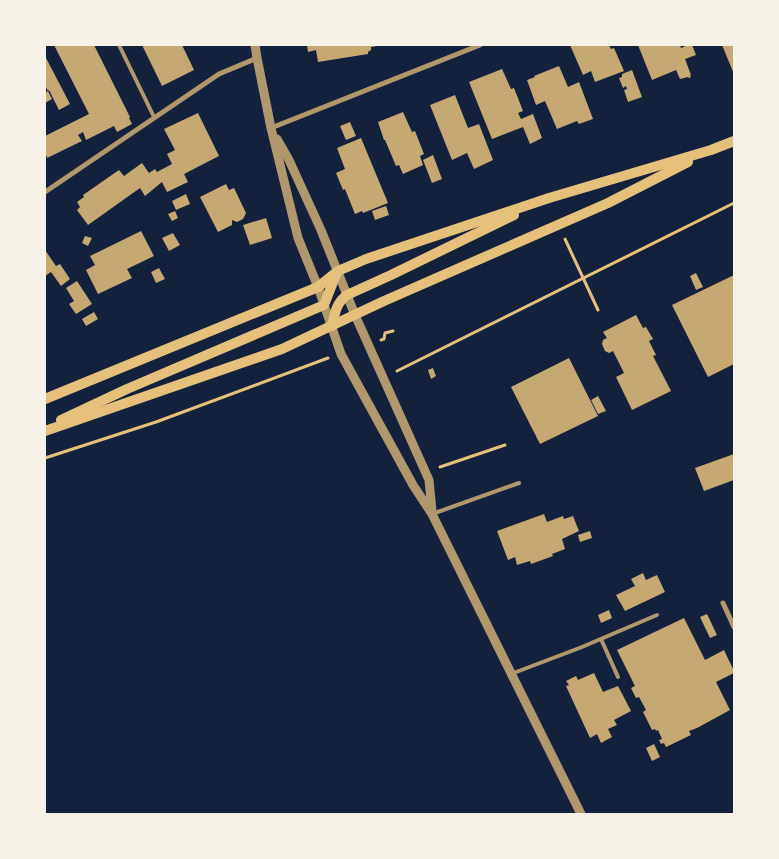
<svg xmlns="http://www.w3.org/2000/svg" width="779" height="859" font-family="Barlow,sans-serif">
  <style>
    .building { fill: #c6a872 }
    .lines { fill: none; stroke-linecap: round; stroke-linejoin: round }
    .path { stroke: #e5c07b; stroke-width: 3 }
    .service { stroke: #b1986c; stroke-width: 4 }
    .minor { stroke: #b1986c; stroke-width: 5 }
    .tertiary { stroke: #b1986c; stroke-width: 9 }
    .secondary { stroke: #e5c07b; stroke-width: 10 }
  </style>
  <rect width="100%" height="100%" fill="#14213d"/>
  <g class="building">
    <polygon points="54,45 94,45 130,117 129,118 132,124 117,132 114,126 86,140 83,132 78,135 82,141 47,158 47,156 45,157 45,136 89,114"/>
    <polygon points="142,45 182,45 194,70 162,86"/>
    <polygon points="307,45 377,45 377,46 371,47 371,50 368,52 368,54 318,62 316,50 308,52"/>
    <polygon points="570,45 609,45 611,49 614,48 624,71 595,82 591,71 583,75"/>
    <polygon points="638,45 667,45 668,46 672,45 680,45 681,48 688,45 692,45 696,55 685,59 691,75 690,75 691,77 689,78 688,77 680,79 676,70 652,80"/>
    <polygon points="722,45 734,45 734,74"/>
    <polygon points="45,56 70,104 59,110 49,90 48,91 45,85"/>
    <polygon points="559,66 568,87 579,82 593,119 579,124 577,121 557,129 545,101 536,105 527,80 535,77 534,76"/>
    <polygon points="502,69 511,89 514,88 523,111 518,113 521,119 533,114 542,138 530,144 523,127 492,139 469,82"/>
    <polygon points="632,70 642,97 628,102 624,90 627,89 626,86 623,88 619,78 622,77 622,74"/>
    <polygon points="48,91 52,99 45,103 45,93"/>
    <polygon points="455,95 468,128 479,124 493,160 474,169 467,153 452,160 430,105"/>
    <polygon points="403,112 412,132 415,131 424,154 420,156 423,165 403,174 399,165 396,166 385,140 384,140 378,122"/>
    <polygon points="198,113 219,156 184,174 188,182 167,192 162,182 145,196 140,188 88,225 77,210 80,207 77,202 84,197 83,195 119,170 124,176 142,163 149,173 155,169 157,172 172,164 167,154 175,150 164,129"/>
    <polygon points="350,122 356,136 346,140 340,126"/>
    <polygon points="361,138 388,203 363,213 362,211 355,214 345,189 343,190 336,173 345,169 337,148"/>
    <polygon points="433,155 442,179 432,183 423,160"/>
    <polygon points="226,184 229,190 234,188 246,213 243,219 237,222 232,220 232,225 218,232 200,197"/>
    <polygon points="186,194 190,204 176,210 172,201"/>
    <polygon points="386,206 389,215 375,220 372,211"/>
    <polygon points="175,211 178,218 172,221 168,214"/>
    <polygon points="266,218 272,238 250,245 243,225"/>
    <polygon points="141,231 154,256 127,269 132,278 98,294 86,270 95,265 90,256"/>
    <polygon points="173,233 180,245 169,251 162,238"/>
    <polygon points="85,236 92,238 88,246 82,243"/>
    <polygon points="45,250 56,266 60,264 70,279 61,286 51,272 45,276"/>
    <polygon points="159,268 165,279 156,283 151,272"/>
    <polygon points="696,273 703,287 696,290 690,276"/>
    <polygon points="734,275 734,364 708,377 672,305"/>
    <polygon points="77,281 92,304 76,314 69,304 74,301 66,288"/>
    <polygon points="94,312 98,319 86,326 82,319"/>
    <polygon points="636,315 643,328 646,327 653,339 649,341 656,355 653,356 671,391 632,410 616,377 624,373 613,351 609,353 605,351 602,344 603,340 607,338 603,332"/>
    <polygon points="569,358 598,416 540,444 511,387"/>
    <polygon points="433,368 436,376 431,379 428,370"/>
    <polygon points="598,396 606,411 598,414 591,400"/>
    <polygon points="734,454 734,480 704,491 695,468"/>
    <polygon points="544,514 547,522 563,516 564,519 573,516 579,531 562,539 565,549 552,554 553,556 531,564 530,561 517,565 515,557 508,560 497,531"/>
    <polygon points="590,531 592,538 580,542 578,535"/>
    <polygon points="643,573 646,580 657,575 665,592 625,611 616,595 635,586 631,579"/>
    <polygon points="609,610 612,618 601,623 598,615"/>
    <polygon points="707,614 717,635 710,638 700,617"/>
    <polygon points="684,618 705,660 724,650 734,671 734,673 716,682 730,710 697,728 689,731 691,735 666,747 664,743 661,744 659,740 662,739 658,730 656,731 655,729 652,730 643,712 646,710 639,697 636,698 631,688 635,686 617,650"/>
    <polygon points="594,673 603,692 618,686 631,711 614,720 617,725 608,729 612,737 601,743 597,734 590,738 566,686 569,685 566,681 576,676 578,680"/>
    <polygon points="654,744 660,757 652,761 646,748"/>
  </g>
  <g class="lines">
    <g class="path">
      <polyline points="565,239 598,310"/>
      <polyline points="381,340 384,339 385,333 393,331"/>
      <polyline points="397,371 734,203"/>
      <polyline points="45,458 156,422 328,358"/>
      <polyline points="440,467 505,445"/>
    </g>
    <g class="service">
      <polyline points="119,45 154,117"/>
      <polyline points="432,514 519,483"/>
      <polyline points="601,639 618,677"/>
      <polyline points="511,674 582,647 657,615"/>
    </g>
    <g class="minor">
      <polyline points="271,128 480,45"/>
      <polyline points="45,192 219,74 257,58"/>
      <polyline points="723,603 734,627"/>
    </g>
    <g class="tertiary">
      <polyline points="255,45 257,58 271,128 298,238 318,287 341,354 413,485 432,514 581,814"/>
      <polyline points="277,139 289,160 321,230 355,315 429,480 432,511"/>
    </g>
    <g class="secondary">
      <path d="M332,326C335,313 336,303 347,295L391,275L514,215"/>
      <polyline points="45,399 318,287 338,271 366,259 549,198 711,150 734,141"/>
      <polyline points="61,420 127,389 324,305 337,272"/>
      <polyline points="45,431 282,349 384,301 608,203 688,162"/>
    </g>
  </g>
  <rect width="779" height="859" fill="none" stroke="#f6f1e7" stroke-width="92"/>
</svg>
